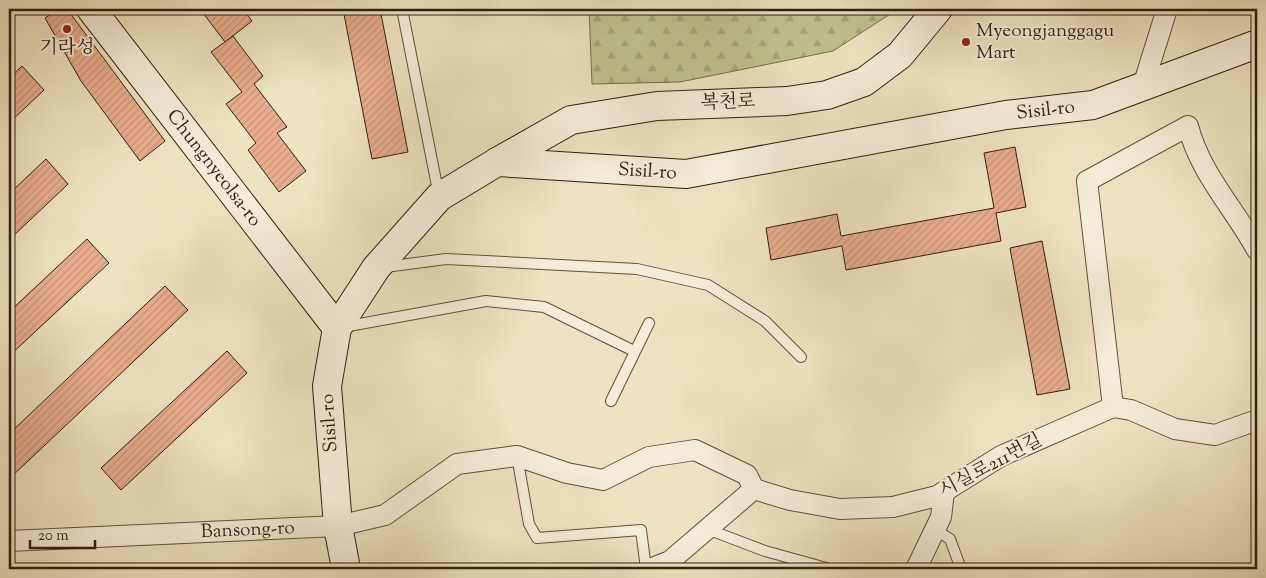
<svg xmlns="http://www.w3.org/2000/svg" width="1266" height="578" font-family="'Sorts Mill Goudy','Noto Serif KR',serif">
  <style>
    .forest { fill: url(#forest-firs); stroke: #77704e }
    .building { fill: url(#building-hatch); stroke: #2f1f0e }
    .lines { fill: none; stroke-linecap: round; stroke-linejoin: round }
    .lane-casing { stroke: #5f503a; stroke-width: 12 }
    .street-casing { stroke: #5f503a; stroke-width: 22 }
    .secondary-casing { stroke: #2f1f0e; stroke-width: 30 }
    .lane { stroke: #f4ecd6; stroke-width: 10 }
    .street { stroke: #f4ecd6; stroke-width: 20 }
    .secondary { stroke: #f4ecd6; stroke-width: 28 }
    .poi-dot { fill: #8f2418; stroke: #f4ecd6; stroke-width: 2 }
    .labels { text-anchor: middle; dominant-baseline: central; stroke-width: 4; stroke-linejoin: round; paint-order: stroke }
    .poi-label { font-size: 19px; fill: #2f1f0e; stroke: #f4ecd6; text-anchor: start }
    .street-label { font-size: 19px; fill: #2f1f0e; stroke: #f4ecd6 }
  </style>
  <defs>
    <pattern id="forest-firs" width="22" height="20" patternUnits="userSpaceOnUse" patternTransform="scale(1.25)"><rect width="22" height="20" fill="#bfc28e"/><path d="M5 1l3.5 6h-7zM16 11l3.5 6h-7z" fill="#a4a679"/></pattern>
    <pattern id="building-hatch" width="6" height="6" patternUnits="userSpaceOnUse" patternTransform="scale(1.25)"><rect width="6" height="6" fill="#e8ad8f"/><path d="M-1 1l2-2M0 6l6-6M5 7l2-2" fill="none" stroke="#c7947a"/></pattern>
  </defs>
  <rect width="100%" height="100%" fill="#eee2c0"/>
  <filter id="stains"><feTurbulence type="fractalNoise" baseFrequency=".004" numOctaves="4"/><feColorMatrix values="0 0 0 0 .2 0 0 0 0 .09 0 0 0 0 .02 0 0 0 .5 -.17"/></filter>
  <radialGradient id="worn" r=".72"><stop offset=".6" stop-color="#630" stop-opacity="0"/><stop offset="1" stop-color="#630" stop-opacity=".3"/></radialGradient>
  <polygon class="forest" points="589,9 898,9 833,51 680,82 592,84"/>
  <g class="building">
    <polygon points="59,9 67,9 165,141 140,161 81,81 45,18"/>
    <polygon points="200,9 243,9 252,21 225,42"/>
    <polygon points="343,9 380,9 408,152 372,159"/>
    <polygon points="233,36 263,76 254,84 287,127 277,133 306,171 279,192 248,150 256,143 226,104 242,92 211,52"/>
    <polygon points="22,66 44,90 9,123 9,78"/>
    <polygon points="1015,147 1026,207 996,213 1001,241 846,270 842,246 771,260 766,228 837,214 841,236 994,208 984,153"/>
    <polygon points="46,159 68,184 9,240 9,194"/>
    <polygon points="87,239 109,263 9,356 9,312"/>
    <polygon points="1042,241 1070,389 1037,395 1010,248"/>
    <polygon points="165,286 188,310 9,479 9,434"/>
    <polygon points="227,351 247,373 121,490 101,468"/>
  </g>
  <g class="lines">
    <defs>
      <g id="lane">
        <polyline points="402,9 439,196"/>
        <polyline points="385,267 446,259 637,269 708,285 765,321 801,357"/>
        <polyline points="343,327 486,301 544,307 634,351"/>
        <polyline points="611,401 649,323"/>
        <polyline points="517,456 529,524 537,538 641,530 646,569"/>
        <polyline points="707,529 765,551 830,569"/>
        <polyline points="934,529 950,539 961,569"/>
      </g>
      <g id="street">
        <polyline points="1143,86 1167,9"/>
        <path d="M1113,407L1087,181L1188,126C1200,173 1234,208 1257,250"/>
        <path id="s1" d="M9,541L338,526L385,515L457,464L517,456L567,473L603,480L649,457L695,450L747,475L754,489L790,500L840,509L893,507L937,496L1001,456L1113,407L1131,410L1175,429L1215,435L1257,420"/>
        <polyline points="650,569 670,561 754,489"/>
        <polyline points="916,569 941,517 944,492"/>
      </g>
      <g id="secondary">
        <path id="s2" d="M91,9L337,328"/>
        <polyline points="497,162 571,120 657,106 787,101 827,95 864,82 900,55 938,9"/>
        <path id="s3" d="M346,569L338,526L327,386L337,328L376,268L439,197L497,162L686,174L1006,115L1093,105L1257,44"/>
      </g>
    </defs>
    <use href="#lane" class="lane-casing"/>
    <use href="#street" class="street-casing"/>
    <use href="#secondary" class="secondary-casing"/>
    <use href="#lane" class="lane"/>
    <use href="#street" class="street"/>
    <use href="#secondary" class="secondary"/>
  </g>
  <g class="poi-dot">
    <circle cx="67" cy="29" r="5"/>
    <circle cx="966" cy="42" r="5"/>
  </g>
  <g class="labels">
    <g class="poi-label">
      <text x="976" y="31">Myeongjanggagu<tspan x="976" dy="22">Mart</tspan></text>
      <text x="67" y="48" text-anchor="middle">기라성</text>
    </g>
    <g class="street-label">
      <text transform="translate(728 103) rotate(-2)">복천로</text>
      <text stroke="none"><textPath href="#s3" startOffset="1032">Sisil-ro</textPath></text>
      <text stroke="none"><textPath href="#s2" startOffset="201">Chungnyeolsa-ro</textPath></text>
      <text stroke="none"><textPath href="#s3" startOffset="628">Sisil-ro</textPath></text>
      <text transform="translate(330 423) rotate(-94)">Sisil-ro</text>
      <text transform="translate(991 466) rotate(-28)">시실로211번길</text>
      <text stroke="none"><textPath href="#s1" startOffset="239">Bansong-ro</textPath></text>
    </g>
  </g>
  <rect width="1266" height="578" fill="none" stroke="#eee2c0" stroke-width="30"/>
  <rect x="10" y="10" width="1246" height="558" fill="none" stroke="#2f1f0e" stroke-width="2.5"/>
  <rect x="15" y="15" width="1236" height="548" fill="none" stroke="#2f1f0e"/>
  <path d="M30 540v8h65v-8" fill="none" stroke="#2f1f0e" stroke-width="2.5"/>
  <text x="38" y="540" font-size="15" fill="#2f1f0e" stroke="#f4ecd6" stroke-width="4" paint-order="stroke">20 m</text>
  <rect width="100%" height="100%" filter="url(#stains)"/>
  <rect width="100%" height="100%" fill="url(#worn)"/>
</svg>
